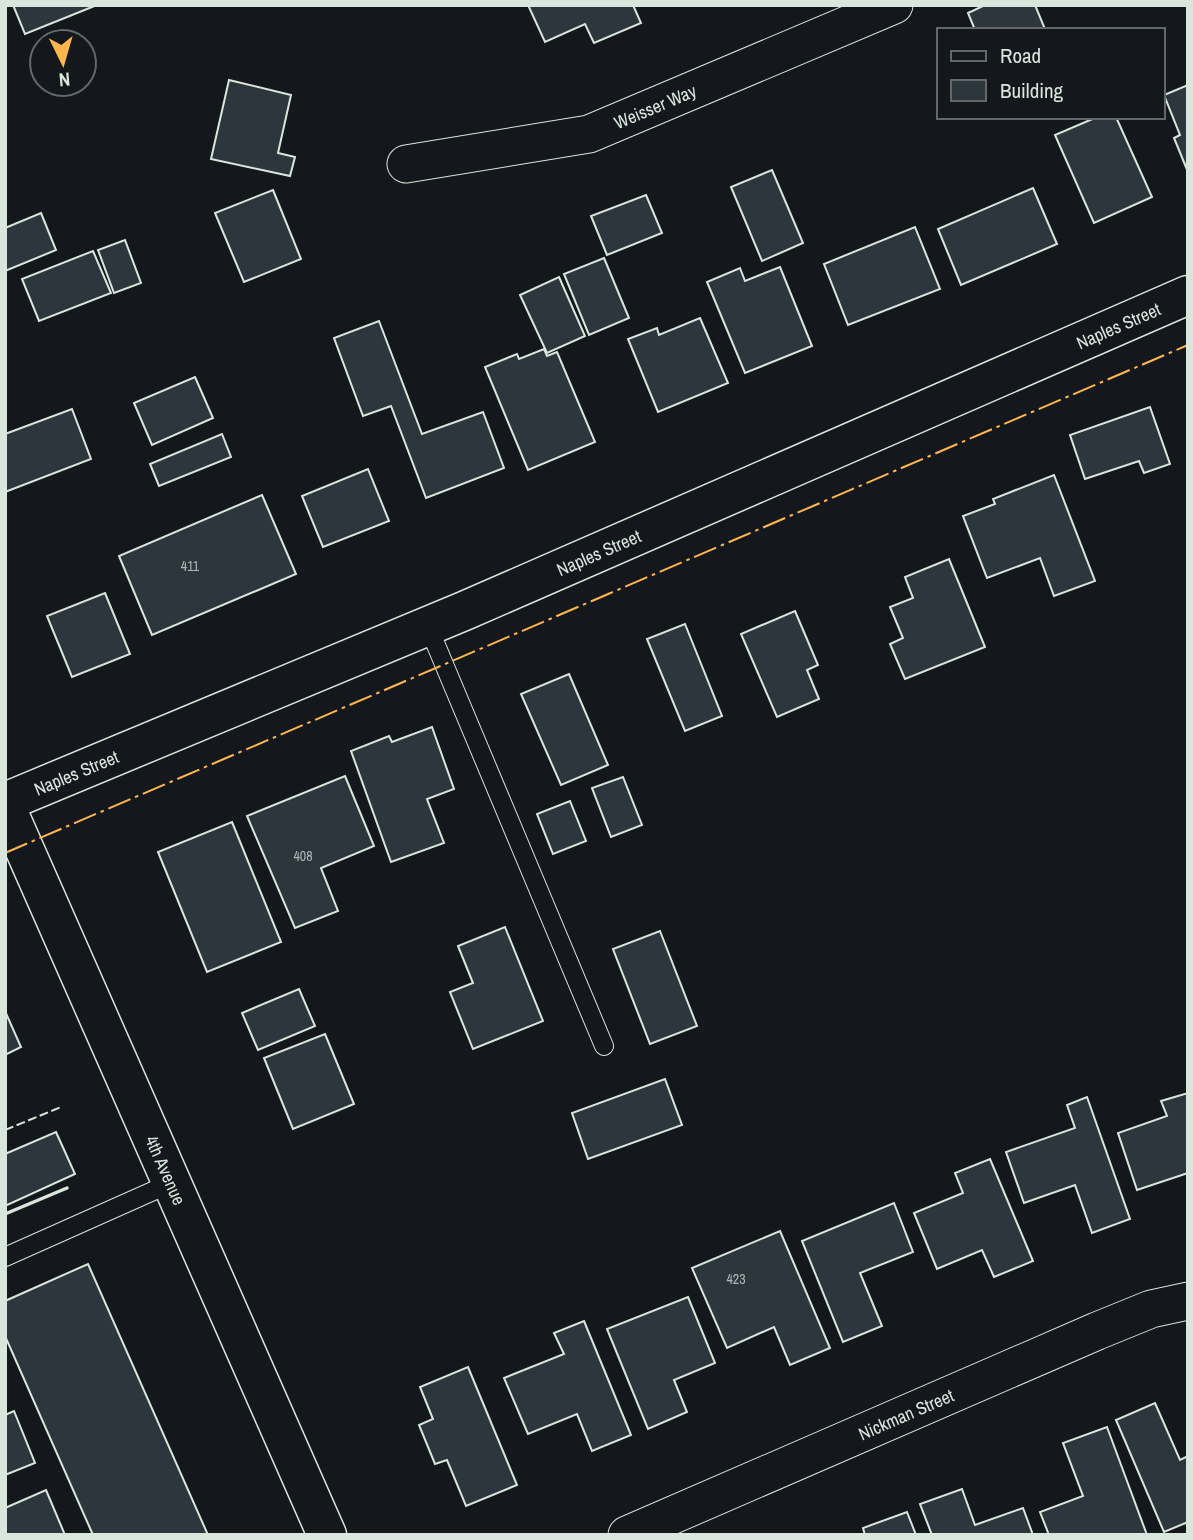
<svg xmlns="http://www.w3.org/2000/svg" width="1193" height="1540" font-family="'Archivo Narrow',sans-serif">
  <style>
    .building { fill: #2c363c; stroke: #d8e6dc; stroke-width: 2 }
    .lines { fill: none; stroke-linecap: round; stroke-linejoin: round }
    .service-casing { stroke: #d8e6dc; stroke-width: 20 }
    .minor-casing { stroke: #d8e6dc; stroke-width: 39 }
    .tertiary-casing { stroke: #d8e6dc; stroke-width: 41 }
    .primary-casing { stroke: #d8e6dc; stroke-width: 41 }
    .service { stroke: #14181c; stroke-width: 18 }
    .minor { stroke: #14181c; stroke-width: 37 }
    .tertiary { stroke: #14181c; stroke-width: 38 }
    .primary { stroke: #14181c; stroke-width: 38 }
    .fence { stroke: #d8e6dc; stroke-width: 2; stroke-dasharray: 9 3.5; stroke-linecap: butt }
    .wall { stroke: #d8e6dc; stroke-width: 3.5 }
    .power { stroke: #ffb74d; stroke-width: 2; stroke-dasharray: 24 5 3.5 5; stroke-linecap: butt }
    .labels { text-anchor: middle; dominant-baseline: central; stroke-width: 5; stroke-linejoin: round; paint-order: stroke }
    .number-label { font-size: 14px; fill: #adbab4 }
    .street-label { font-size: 18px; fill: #d8e6dc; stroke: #14181c }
  </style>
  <rect width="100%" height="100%" fill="#14181c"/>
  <g class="building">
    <polygon points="13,5 97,5 25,34"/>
    <polygon points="528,5 633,5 641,23 594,43 585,24 545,42"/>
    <polygon points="985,5 1035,5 1045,29 975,30 968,13"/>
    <polygon points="229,80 291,95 278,153 295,157 290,176 211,159"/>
    <polygon points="1188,85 1188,172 1174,138 1180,135 1164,95"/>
    <polygon points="1097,117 1116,117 1152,197 1094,223 1055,135"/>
    <polygon points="772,170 803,243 762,261 731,187"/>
    <polygon points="1033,188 1057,244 961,285 938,229"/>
    <polygon points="273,190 301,259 244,282 215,213"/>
    <polygon points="646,195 662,233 607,255 591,216"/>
    <polygon points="41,213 56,250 5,271 5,228"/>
    <polygon points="915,227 940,289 848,325 824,264"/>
    <polygon points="125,240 141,283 114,293 98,250"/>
    <polygon points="93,251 111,293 39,321 22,279"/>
    <polygon points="604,258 629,318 589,335 564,274"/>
    <polygon points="780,267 812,346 745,373 707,282 740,268 745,281"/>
    <polygon points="559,277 585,336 547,353 520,295"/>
    <polygon points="700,318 728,383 658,412 628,339 657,328 659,335"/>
    <polygon points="379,321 422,434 483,412 504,468 426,498 391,406 363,416 334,338"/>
    <polygon points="544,349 547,356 557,352 595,442 528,470 485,367 517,354 519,359"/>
    <polygon points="195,377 213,418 152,445 134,403"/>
    <polygon points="1150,407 1170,464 1144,473 1139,461 1085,479 1070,435"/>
    <polygon points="72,409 91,459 5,492 5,434"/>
    <polygon points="222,434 231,457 159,486 150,464"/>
    <polygon points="368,469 389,521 323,547 302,496"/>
    <polygon points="1054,475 1095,581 1054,596 1040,558 987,578 963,516 995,504 993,499"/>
    <polygon points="262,495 296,574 152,635 119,556"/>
    <polygon points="949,559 985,647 905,679 890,644 903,638 890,607 913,598 905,577"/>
    <polygon points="105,593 130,654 72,677 47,616"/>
    <polygon points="795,611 818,665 807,670 819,699 777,717 741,634"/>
    <polygon points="685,624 722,716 685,731 647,639"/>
    <polygon points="569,674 608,765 561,785 521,694"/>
    <polygon points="432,727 454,789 427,799 444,843 391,862 351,751 389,736 392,742"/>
    <polygon points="345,776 374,846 321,868 338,911 295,928 247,816"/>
    <polygon points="623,777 642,825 611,837 592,788"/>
    <polygon points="570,801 586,841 553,854 537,814"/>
    <polygon points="232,822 281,942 207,972 158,852"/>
    <polygon points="505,927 543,1021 473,1049 450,992 473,983 458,946"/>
    <polygon points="660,931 697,1026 650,1044 613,949"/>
    <polygon points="299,989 315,1026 258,1050 242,1013"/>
    <polygon points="5,1011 21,1047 5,1055"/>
    <polygon points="325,1034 354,1104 293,1129 264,1058"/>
    <polygon points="665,1079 682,1125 588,1159 572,1113"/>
    <polygon points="1188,1093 1188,1173 1137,1190 1118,1133 1167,1116 1161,1101"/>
    <polygon points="1087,1097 1130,1219 1092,1233 1075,1185 1024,1203 1006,1152 1075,1128 1067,1105"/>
    <polygon points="56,1132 75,1174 5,1206 5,1154"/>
    <polygon points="990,1159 1033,1261 994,1277 982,1250 937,1269 914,1213 963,1193 955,1173"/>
    <polygon points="894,1203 913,1252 860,1273 882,1326 843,1342 802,1241"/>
    <polygon points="780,1231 830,1348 790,1365 774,1327 727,1348 692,1268"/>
    <polygon points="88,1264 208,1535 93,1535 5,1336 5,1301"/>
    <polygon points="688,1297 715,1363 674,1380 687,1412 648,1429 607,1329"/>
    <polygon points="584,1321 631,1435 592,1451 577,1414 528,1434 504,1378 564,1354 554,1333"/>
    <polygon points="468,1367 517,1485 466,1506 447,1460 435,1464 419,1425 433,1419 420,1387"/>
    <polygon points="1155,1403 1180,1460 1188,1456 1188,1522 1164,1532 1116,1420"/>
    <polygon points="14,1411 35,1463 5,1475 5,1415"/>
    <polygon points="1107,1427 1147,1535 1049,1535 1040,1512 1083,1496 1063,1443"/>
    <polygon points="962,1489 975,1525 1023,1508 1033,1535 932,1535 920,1504"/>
    <polygon points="46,1490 65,1535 5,1535 5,1508"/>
    <polygon points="907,1512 916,1535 865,1535 863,1528"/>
  </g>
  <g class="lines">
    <defs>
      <g id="service">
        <polyline points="428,626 604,1046"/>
        <polyline points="5,1257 171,1183"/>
      </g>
      <g id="minor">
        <path id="s1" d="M406,164L589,134L894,5"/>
        <path id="s2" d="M627,1535L1097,1331L1151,1309L1188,1301"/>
      </g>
      <g id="tertiary">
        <path id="s3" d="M5,802L464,611L1188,295"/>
      </g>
      <g id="primary">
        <path id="s4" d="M5,805L327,1535"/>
      </g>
    </defs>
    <use href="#service" class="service-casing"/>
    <use href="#minor" class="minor-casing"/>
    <use href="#tertiary" class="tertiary-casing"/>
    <use href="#primary" class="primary-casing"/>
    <use href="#service" class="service"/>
    <use href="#minor" class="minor"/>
    <use href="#tertiary" class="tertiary"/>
    <use href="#primary" class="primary"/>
    <polyline class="fence" points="5,1130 61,1107"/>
    <polyline class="wall" points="5,1214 67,1188"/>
    <polyline class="power" points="5,853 1188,345"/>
  </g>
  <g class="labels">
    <g class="number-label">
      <text x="190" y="566">411</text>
      <text x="303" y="856">408</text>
      <text x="736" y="1279">423</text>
    </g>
    <g class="street-label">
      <text stroke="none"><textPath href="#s1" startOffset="257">Weisser Way</textPath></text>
      <text stroke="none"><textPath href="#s3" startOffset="1211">Naples Street</textPath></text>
      <text stroke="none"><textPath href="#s3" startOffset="644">Naples Street</textPath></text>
      <text stroke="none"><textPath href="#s3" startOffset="77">Naples Street</textPath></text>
      <text stroke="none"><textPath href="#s4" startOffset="399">4th Avenue</textPath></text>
      <text stroke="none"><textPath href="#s2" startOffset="304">Nickman Street</textPath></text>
    </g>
  </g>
  <rect width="1193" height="1540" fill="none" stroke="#d8e6dc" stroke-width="14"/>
  <rect x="937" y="28" width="228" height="91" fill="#14181c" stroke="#626a69" stroke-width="2"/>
  <rect x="951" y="51" width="35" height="10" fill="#14181c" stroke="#626a69" stroke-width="2"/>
  <text x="1000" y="63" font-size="21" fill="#d8e6dc">Road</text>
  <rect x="951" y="80" width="35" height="21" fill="#2c363c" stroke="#626a69" stroke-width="2"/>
  <text x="1000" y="98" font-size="21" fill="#d8e6dc">Building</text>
  <g transform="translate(63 63) rotate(175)"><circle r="33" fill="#14181c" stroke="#626a69" stroke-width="2"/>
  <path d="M0-5L12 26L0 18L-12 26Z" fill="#ffb74d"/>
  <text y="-10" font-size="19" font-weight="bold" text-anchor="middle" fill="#d8e6dc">N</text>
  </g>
</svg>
